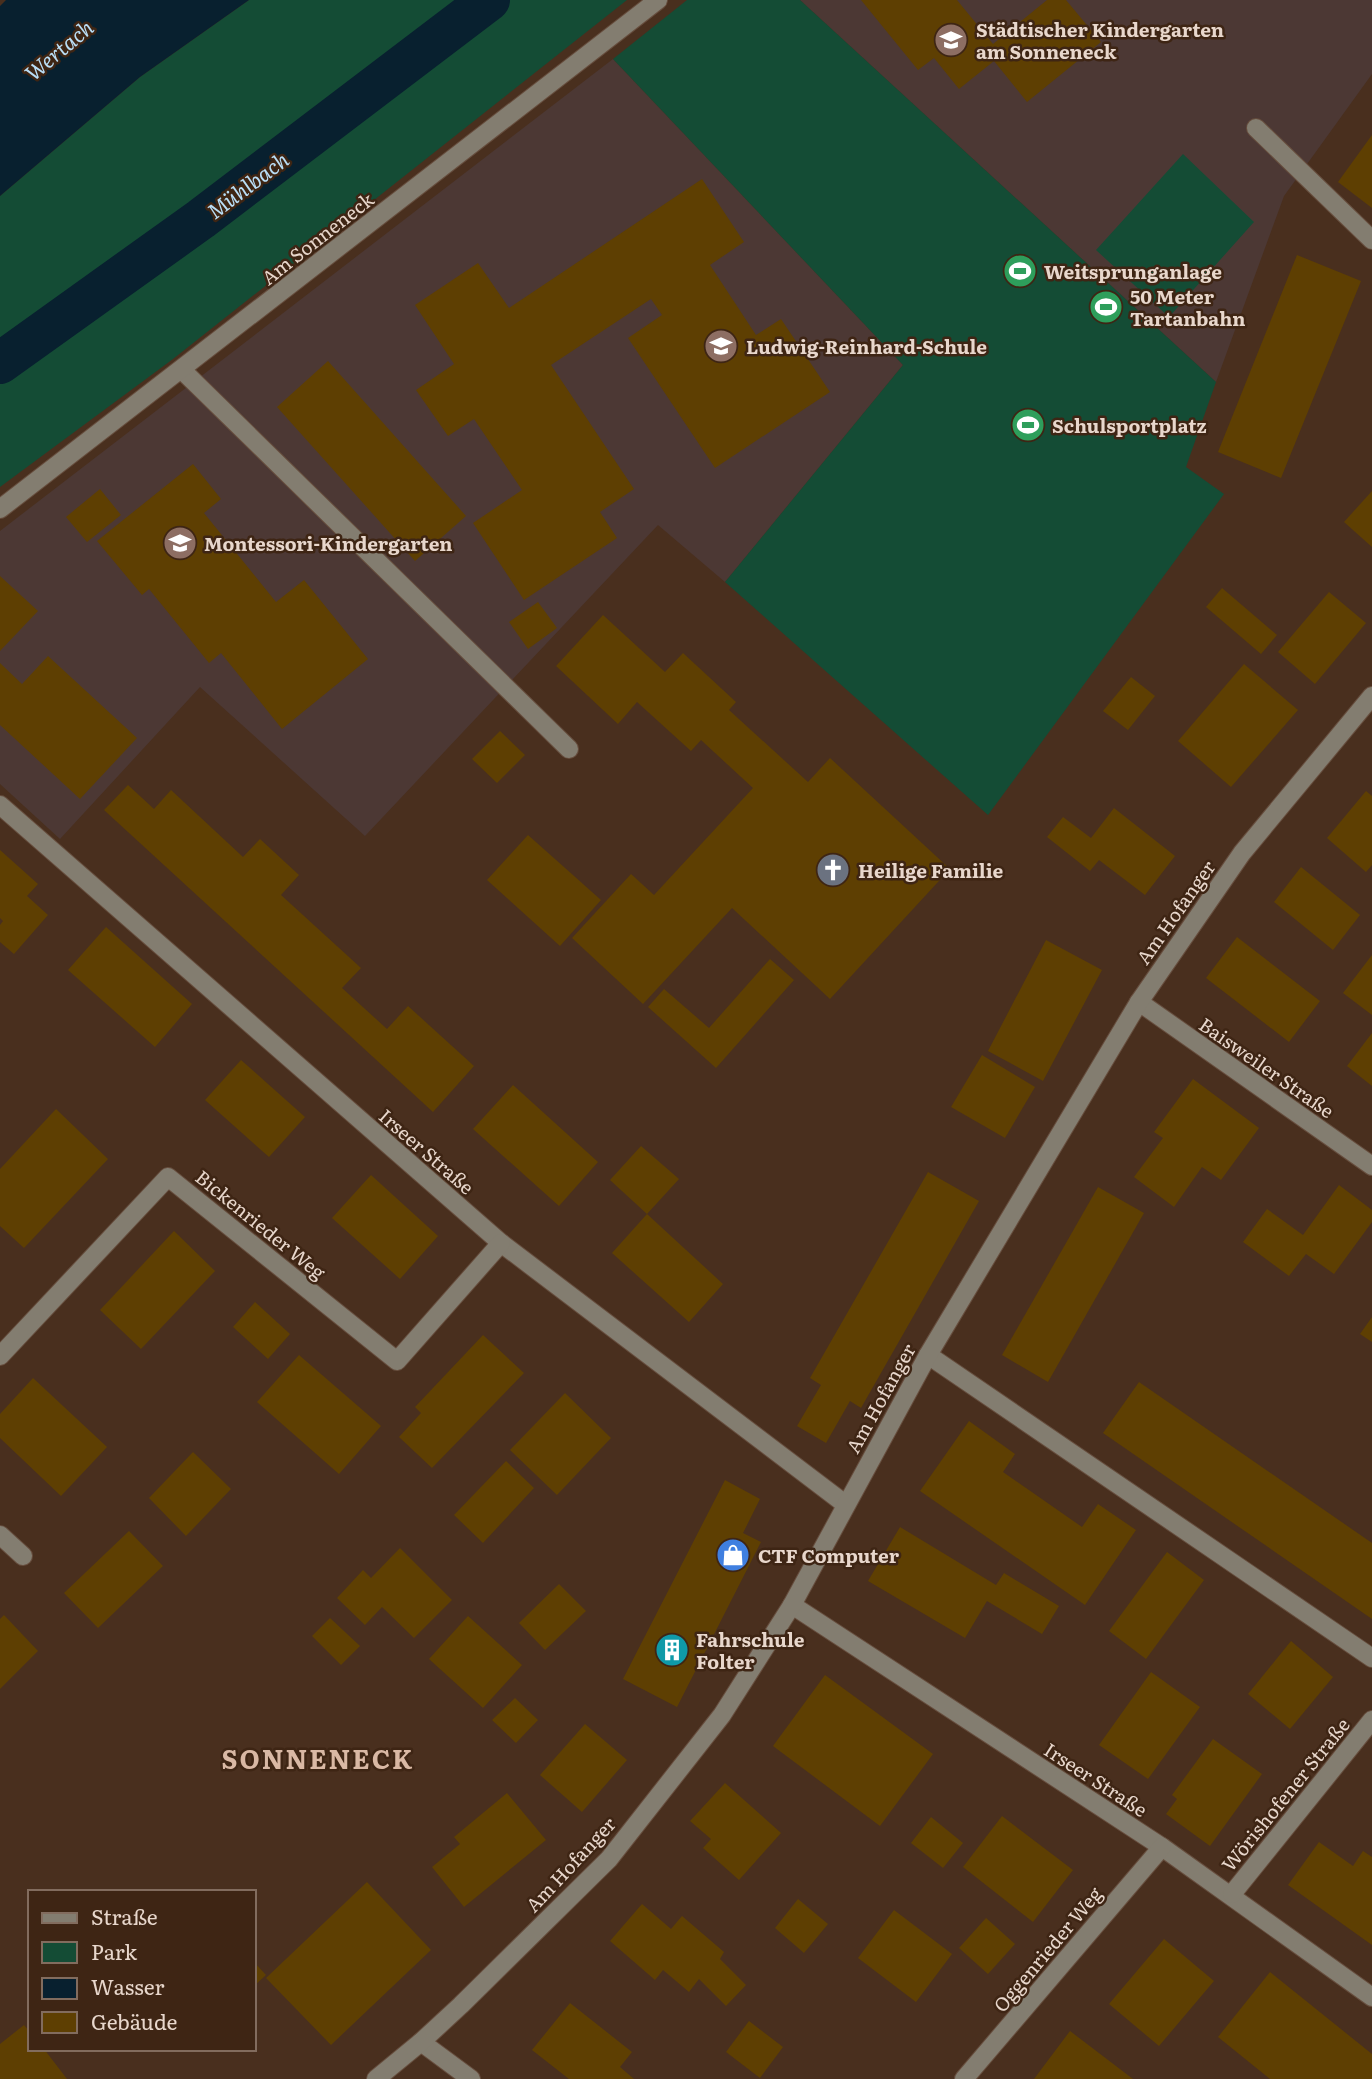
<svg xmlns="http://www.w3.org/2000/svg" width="1372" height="2079" font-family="Literata,serif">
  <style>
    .education { fill: #4c3834 }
    .green { fill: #144c35 }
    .water { fill: #08202f }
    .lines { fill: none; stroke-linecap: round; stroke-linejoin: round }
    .canal { stroke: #08202f; stroke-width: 42 }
    .building { fill: #5e3f02 }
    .minor-casing { stroke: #664d3d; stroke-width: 20 }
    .minor { stroke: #837d70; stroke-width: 18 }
    .labels { text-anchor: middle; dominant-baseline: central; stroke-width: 5; stroke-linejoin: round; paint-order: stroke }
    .poi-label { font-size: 19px; font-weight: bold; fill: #e8d7cc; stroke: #3e2514; text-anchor: start }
    .street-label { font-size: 19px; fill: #e8d7cc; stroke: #3e2514 }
    .water-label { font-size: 21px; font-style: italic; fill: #b9def7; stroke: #3e2514 }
    .district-label { font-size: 26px; font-weight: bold; letter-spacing: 2px; fill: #d9b8a4; stroke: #3e2514 }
  </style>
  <rect width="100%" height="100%" fill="#492f1e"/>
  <g class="education">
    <polygon points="800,0 1372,0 1372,74 1284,196 1216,382"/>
    <polygon points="613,59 903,365 725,582 658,525 365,836 200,687 60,839 0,784 0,531"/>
  </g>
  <g class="green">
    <polygon points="249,0 627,0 173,359 0,487 0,196 140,77"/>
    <polygon points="687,0 800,0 1216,382 1186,467 1224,494 988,815 725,582 903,365 613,59"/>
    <polygon points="1183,154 1254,222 1169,317 1096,250"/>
  </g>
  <polygon class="water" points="6,0 249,0 140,77 0,196 0,6"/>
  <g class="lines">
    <polyline class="canal" points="0,363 201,219 489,0"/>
  </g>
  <g class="building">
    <polygon points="861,0 957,0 993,44 1047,0 1066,0 1101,42 1027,102 994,61 959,89 934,58 918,70"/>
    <polygon points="1372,135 1372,208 1338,182"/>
    <polygon points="702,179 744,242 710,265 756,335 781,319 830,392 715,468 628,338 662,315 651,299 551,365 634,489 600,512 617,538 524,600 473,523 522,490 474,419 448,436 416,390 454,364 415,305 478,263 509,308"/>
    <polygon points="1297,255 1361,281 1281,478 1218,452"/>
    <polygon points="328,361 466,516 415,561 277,407"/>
    <polygon points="193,464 221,499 204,513 276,602 304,580 368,659 282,729 221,653 209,663 149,589 142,595 97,541"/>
    <polygon points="100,489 121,515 87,542 66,517"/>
    <polygon points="1372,491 1372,547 1344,522"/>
    <polygon points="0,576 38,611 0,651"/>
    <polygon points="1222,588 1277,635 1261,654 1206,607"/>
    <polygon points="1329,592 1366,623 1315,684 1278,652"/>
    <polygon points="538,602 557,628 528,649 509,622"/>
    <polygon points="603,615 665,672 683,653 736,702 729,710 808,782 830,758 950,869 830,999 732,908 643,1004 572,938 631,874 654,895 753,788 701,740 691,751 637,702 618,724 556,666"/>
    <polygon points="48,656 137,738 80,799 0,725 0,663 22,684"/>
    <polygon points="1244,664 1298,710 1231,787 1178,741"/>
    <polygon points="1131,677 1155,696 1128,730 1103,711"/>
    <polygon points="500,731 525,755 497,783 472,759"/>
    <polygon points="128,785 154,809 171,790 243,857 260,839 299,875 281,895 361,968 342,988 387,1029 408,1006 474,1066 433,1112 104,810"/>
    <polygon points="1366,791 1372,796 1372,865 1366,872 1327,838"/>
    <polygon points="1114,808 1175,856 1145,895 1099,860 1090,871 1047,837 1063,817 1091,838"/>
    <polygon points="528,835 601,900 560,946 487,880"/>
    <polygon points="0,850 38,884 27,896 48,915 14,954 0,942 0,925 3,921 0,918"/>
    <polygon points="1301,867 1360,915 1333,950 1274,902"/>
    <polygon points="106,927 192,1004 155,1047 68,970"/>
    <polygon points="1237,937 1320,1001 1289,1042 1206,978"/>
    <polygon points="1046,940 1102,970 1043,1081 988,1051"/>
    <polygon points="1372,955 1372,1015 1343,993"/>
    <polygon points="770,959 794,980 716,1068 648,1007 664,989 709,1028"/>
    <polygon points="1372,1033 1372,1086 1347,1066"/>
    <polygon points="982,1055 1035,1087 1005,1138 951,1107"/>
    <polygon points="241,1060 305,1117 269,1157 205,1100"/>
    <polygon points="1193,1079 1259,1128 1221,1180 1202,1167 1174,1207 1134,1177 1163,1138 1154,1132"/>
    <polygon points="513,1085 598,1162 559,1206 473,1129"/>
    <polygon points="56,1109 108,1159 24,1248 0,1226 0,1169"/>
    <polygon points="641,1146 679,1179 647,1214 723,1284 689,1322 612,1253 647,1214 610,1180"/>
    <polygon points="928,1172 979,1201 861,1408 850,1401 826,1443 797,1426 821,1385 810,1378"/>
    <polygon points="371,1175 438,1236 400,1279 332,1218"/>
    <polygon points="1339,1185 1372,1210 1372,1222 1334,1274 1306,1254 1289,1276 1243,1242 1267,1209 1303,1235"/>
    <polygon points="1098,1187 1144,1213 1048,1382 1002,1355"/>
    <polygon points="174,1231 215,1271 141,1349 100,1310"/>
    <polygon points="255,1302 290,1334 268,1359 233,1327"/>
    <polygon points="1372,1317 1372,1342 1360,1334"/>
    <polygon points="483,1335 524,1373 432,1468 399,1437 421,1413 415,1407"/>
    <polygon points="299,1355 381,1426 339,1474 257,1402"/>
    <polygon points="33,1378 107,1447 61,1496 0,1438 0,1414"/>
    <polygon points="1139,1382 1372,1543 1372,1619 1103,1433"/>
    <polygon points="565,1393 611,1438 557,1495 510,1450"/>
    <polygon points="969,1421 1015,1454 1003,1472 1082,1527 1098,1504 1136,1530 1085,1605 920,1491"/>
    <polygon points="193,1452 231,1489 186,1536 149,1498"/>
    <polygon points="506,1461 534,1488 483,1543 454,1515"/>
    <polygon points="725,1480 760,1499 743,1533 761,1542 677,1707 623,1679"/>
    <polygon points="900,1527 996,1585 1004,1573 1059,1606 1042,1634 987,1601 965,1638 868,1581"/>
    <polygon points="129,1531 163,1566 98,1628 64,1593"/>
    <polygon points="400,1548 452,1600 414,1638 382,1607 365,1625 337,1598 363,1570 371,1578"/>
    <polygon points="1167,1552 1204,1580 1146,1659 1109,1631"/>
    <polygon points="559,1584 586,1611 545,1650 519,1623"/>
    <polygon points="4,1615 38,1651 0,1689 0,1619"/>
    <polygon points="468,1616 522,1665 483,1708 429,1659"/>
    <polygon points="330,1618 360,1646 341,1665 312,1636"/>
    <polygon points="1291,1641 1333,1677 1290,1729 1248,1694"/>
    <polygon points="1151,1672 1200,1707 1148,1779 1099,1745"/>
    <polygon points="825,1675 933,1754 880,1826 773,1746"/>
    <polygon points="515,1698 538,1720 516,1743 492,1720"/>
    <polygon points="585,1724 627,1760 582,1812 540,1775"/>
    <polygon points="1213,1739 1262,1774 1210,1846 1166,1814 1177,1799 1172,1795"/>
    <polygon points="725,1783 781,1833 739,1880 703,1848 711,1839 690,1821"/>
    <polygon points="507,1793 546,1840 464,1907 432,1867 460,1844 454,1837"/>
    <polygon points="1002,1816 1073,1870 1033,1922 963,1867"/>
    <polygon points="931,1817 963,1843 943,1868 911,1843"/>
    <polygon points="1319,1842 1353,1866 1363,1851 1372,1857 1372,1945 1288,1885"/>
    <polygon points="367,1882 431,1950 331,2045 266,1978"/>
    <polygon points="798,1899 828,1924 804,1953 775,1928"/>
    <polygon points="642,1904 671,1929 682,1916 724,1952 720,1959 746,1985 726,2006 699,1979 689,1992 663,1970 655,1980 610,1941"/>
    <polygon points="894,1910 952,1954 916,2002 858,1958"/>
    <polygon points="986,1918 1015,1944 988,1974 959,1948"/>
    <polygon points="1164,1939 1214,1981 1159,2046 1109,2004"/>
    <polygon points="254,1962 266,1975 254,1986"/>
    <polygon points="1270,1972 1372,2054 1372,2079 1270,2079 1218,2037"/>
    <polygon points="570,2003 632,2052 620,2067 634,2079 569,2079 532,2050"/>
    <polygon points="749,2021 783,2047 760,2078 726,2052"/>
    <polygon points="24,2025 30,2032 30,2049 44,2049 67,2079 0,2079 0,2044"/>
    <polygon points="1070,2031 1133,2079 1034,2079"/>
  </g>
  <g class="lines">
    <defs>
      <g id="minor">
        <polyline points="1256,128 1372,240"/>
        <polyline points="182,370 569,749"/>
        <polyline points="0,509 658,0"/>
        <polyline points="0,805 501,1243 845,1504"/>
        <polyline points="1139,1002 1372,1166"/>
        <polyline points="928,1355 1372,1658"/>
        <polyline points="0,1356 168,1177 397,1361 501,1243"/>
        <polyline points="0,1535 23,1556"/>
        <polyline points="792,1605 1162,1847 1372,1997"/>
        <polyline points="1232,1894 1372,1720"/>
        <polyline points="421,2042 471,2079"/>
        <polyline points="376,2079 421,2042 461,2005 609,1859 722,1715 792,1605 928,1355 1139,1002 1242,853 1372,696"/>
        <polyline points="964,2079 1162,1847"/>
      </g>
    </defs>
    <use href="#minor" class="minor-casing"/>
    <use href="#minor" class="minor"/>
  </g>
  <defs>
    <symbol id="school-disc" viewBox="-11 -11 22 22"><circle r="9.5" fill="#8d6e63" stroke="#3e2514"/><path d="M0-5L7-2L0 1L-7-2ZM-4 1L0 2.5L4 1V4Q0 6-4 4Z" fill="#fff"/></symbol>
    <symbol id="stadium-disc" viewBox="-11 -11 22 22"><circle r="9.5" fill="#2e9e5b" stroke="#3e2514"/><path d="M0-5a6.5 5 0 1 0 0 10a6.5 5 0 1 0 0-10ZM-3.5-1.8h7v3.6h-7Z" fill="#fff"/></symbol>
    <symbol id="church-disc" viewBox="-11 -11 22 22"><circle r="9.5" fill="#6b7280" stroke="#3e2514"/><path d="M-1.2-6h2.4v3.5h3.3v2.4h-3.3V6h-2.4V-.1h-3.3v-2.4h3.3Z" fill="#fff"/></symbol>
    <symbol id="shop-disc" viewBox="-11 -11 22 22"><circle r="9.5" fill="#3f7fe0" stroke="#3e2514"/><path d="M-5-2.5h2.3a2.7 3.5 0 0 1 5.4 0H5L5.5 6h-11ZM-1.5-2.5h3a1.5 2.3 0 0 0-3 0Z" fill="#fff"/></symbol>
    <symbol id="building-disc" viewBox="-11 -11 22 22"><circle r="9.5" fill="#0f9aa8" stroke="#3e2514"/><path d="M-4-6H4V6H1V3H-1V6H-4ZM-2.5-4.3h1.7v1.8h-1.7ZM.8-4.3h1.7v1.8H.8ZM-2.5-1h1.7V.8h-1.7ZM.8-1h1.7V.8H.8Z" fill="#fff"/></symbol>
  </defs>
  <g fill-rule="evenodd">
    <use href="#school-disc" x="932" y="21" width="38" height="38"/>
    <use href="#stadium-disc" x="1001" y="252" width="38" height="38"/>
    <use href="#stadium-disc" x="1087" y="288" width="38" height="38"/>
    <use href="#school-disc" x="702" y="327" width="38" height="38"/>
    <use href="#stadium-disc" x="1009" y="406" width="38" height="38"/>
    <use href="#school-disc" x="161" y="524" width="38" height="38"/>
    <use href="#church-disc" x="814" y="851" width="38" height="38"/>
    <use href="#shop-disc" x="714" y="1536" width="38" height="38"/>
    <use href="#building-disc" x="653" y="1631" width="38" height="38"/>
  </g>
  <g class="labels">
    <g class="poi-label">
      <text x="976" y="29">Städtischer Kindergarten<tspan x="976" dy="22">am Sonneneck</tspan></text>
      <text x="1044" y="271">Weitsprunganlage</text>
      <text x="1130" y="296">50 Meter<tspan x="1130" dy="22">Tartanbahn</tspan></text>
      <text x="746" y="346">Ludwig-Reinhard-Schule</text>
      <text x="1052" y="425">Schulsportplatz</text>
      <text x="204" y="543">Montessori-Kindergarten</text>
      <text x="858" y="870">Heilige Familie</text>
      <text x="758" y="1555">CTF Computer</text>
      <text x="696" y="1639">Fahrschule<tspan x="696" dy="22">Folter</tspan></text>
    </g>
    <g class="street-label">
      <text transform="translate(317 238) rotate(-38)">Am Sonneneck</text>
      <text transform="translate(1175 912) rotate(-55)">Am Hofanger</text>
      <text transform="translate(1267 1067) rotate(35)">Baisweiler Straße</text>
      <text transform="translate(427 1151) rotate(41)">Irseer Straße</text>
      <text transform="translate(261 1224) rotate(39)">Bickenrieder Weg</text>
      <text transform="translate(880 1398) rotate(-61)">Am Hofanger</text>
      <text transform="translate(1096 1779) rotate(33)">Irseer Straße</text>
      <text transform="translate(1285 1794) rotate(-51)">Wörishofener Straße</text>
      <text transform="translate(570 1864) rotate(-47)">Am Hofanger</text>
      <text transform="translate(1047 1949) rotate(-50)">Oggenrieder Weg</text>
    </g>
    <g class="water-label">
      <text transform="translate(58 49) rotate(-40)">Wertach</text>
      <text transform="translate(247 184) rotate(-37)">Mühlbach</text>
    </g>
    <g class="district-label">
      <text x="318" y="1757">SONNENECK</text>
    </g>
  </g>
  <rect x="28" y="1890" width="228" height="161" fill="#3e2514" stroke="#826c5e" stroke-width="2"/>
  <rect x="42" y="1913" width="35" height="10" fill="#837d70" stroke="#826c5e" stroke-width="2"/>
  <text x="91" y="1925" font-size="21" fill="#e8d7cc">Straße</text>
  <rect x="42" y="1942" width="35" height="21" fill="#144c35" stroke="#826c5e" stroke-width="2"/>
  <text x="91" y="1960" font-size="21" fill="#e8d7cc">Park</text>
  <rect x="42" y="1978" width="35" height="21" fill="#08202f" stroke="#826c5e" stroke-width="2"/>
  <text x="91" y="1995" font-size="21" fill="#e8d7cc">Wasser</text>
  <rect x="42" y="2012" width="35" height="21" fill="#5e3f02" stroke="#826c5e" stroke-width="2"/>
  <text x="91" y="2030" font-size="21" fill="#e8d7cc">Gebäude</text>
</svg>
